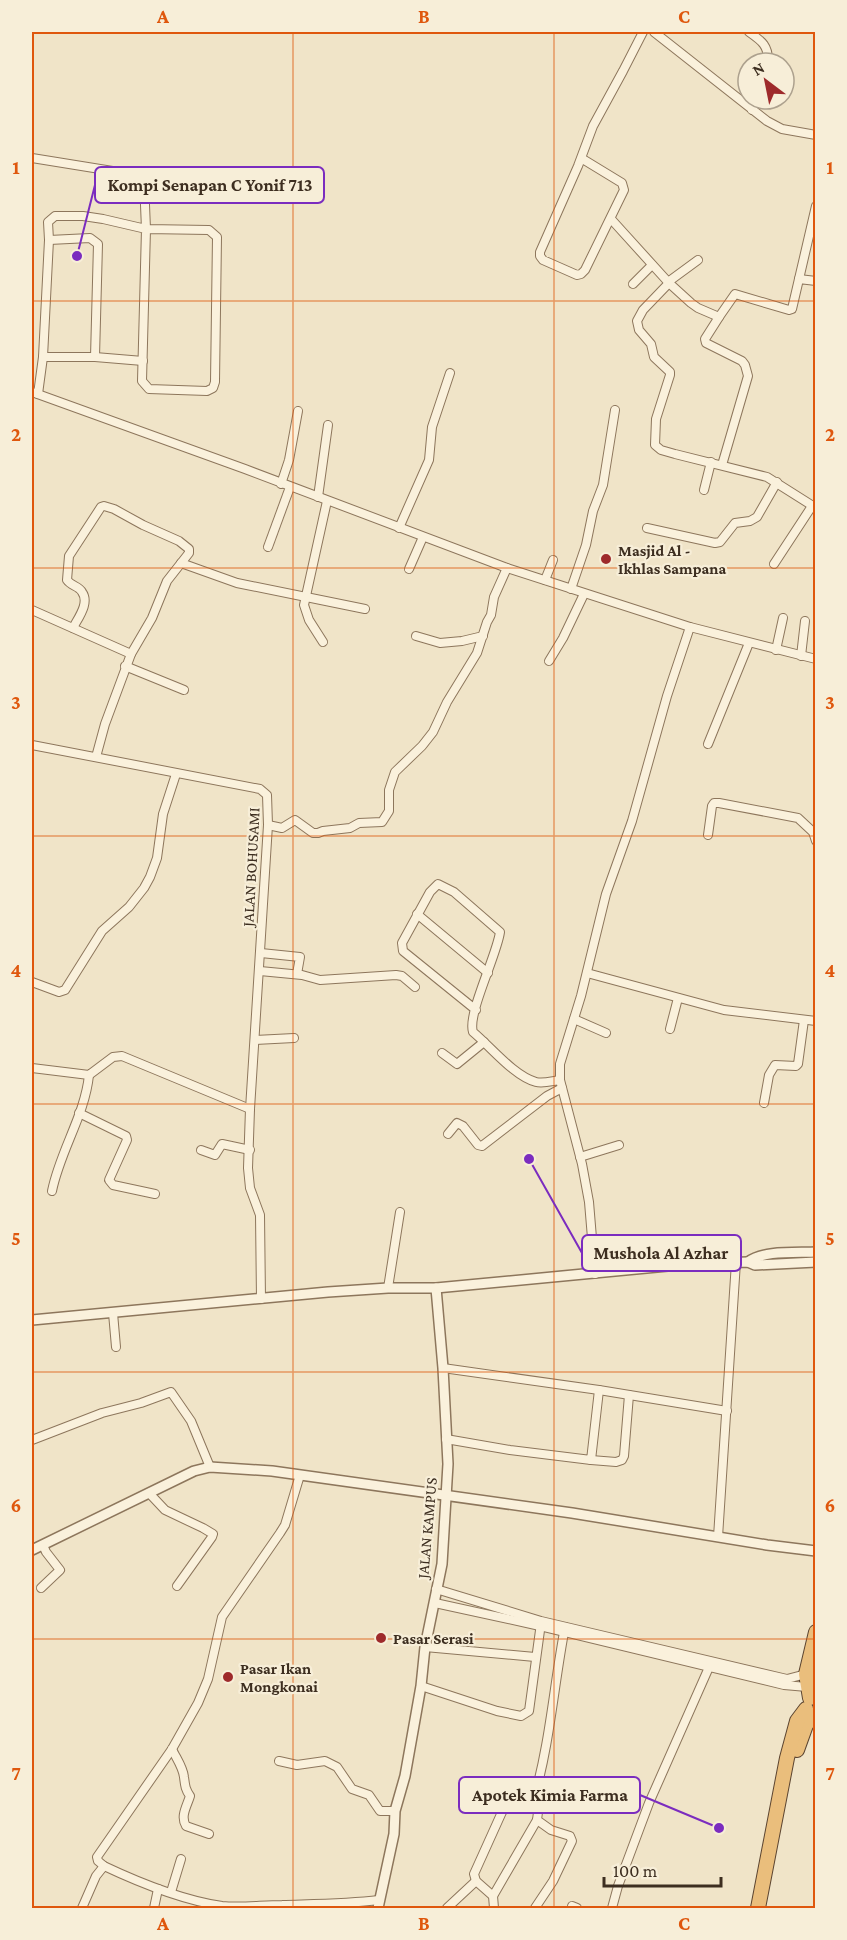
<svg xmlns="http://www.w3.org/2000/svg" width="847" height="1940" font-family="'Crimson Pro',serif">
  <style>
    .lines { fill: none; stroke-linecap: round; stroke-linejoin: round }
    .minor-casing { stroke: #8d765c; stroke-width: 10 }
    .tertiary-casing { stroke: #8d765c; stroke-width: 12 }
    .trunk-casing { stroke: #5b4430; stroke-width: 16 }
    .minor { stroke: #faf1dc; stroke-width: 8 }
    .tertiary { stroke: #faf1dc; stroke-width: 9 }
    .trunk { stroke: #eabe7c; stroke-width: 14 }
    .grid { fill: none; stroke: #df570d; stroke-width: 1.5; stroke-opacity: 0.55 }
    .poi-dot { fill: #9e2a2b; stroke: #f7eed8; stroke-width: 2 }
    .labels { text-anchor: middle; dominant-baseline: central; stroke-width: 4.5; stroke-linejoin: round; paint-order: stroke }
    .poi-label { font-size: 16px; font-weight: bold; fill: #3d2e20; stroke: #f7eed8; text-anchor: start }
    .street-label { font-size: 16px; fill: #3d2e20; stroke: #f7eed8 }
    .leader { fill: none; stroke: #7b2cbf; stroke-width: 2 }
    .callout-dot { fill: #7b2cbf; stroke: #f7eed8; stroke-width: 2 }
    .callout { fill: #f7eed8; stroke: #7b2cbf; stroke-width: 2 }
    .callout-label { font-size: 18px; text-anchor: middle; font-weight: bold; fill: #3d2e20 }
    .neatline { fill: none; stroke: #df570d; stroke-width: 2 }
    .grid-label { font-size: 20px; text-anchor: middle; font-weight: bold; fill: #df570d }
  </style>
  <rect width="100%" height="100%" fill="#f0e4c8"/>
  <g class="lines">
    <defs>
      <g id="minor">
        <polyline points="654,32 767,121 782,129 816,135"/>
        <path d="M749,32C762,41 769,46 768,63"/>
        <polyline points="752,110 756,99"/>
        <polyline points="32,158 131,174 138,176 144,181 146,229 142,381 149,389 207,391 213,388 215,382 217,237 209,230 146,229 103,219 83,216 55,216 48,222 49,240 43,357 38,394"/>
        <polyline points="581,158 622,183 624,190 585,270 581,274 577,275 543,260 540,256 540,252 578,166 593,126 623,71 643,32"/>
        <polyline points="611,219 669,283 691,303 698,308 719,317 735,294 789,310 792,309 799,279 816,281"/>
        <polyline points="49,240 90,238 98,244 95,357"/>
        <polyline points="799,279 816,206"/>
        <polyline points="668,282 698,260"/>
        <polyline points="669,283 643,310 637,321 639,330 651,344 654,357 670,372 670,375 656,419 655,445 661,450 675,454 767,477 816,508"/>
        <polyline points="633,284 652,265"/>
        <polyline points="719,317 705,339 706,343 742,361 745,365 748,376 722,465"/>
        <polyline points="43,357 95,357 143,361"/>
        <polyline points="32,392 245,469 507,568 690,627 816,659"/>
        <polyline points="281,484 289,460 298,411"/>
        <polyline points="704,490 711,462"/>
        <polyline points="318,497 328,425"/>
        <polyline points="399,528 429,460 432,427 450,373"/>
        <polyline points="647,528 715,543 720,542 735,523 750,521 757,517 777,482"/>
        <polyline points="268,547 290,487"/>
        <polyline points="181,563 237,583 365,609"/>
        <polyline points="774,564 812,506"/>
        <polyline points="409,569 423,537"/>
        <polyline points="545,580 553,560"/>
        <polyline points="571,589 586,545 593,511 603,485 615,410"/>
        <polyline points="32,610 131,654"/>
        <path d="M73,628C78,618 90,603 82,592C79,586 71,586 67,580L69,556L101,507L104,506L114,509L143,525L179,541L189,549V553L167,581L152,618L131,654L105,724L96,757"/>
        <polyline points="416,636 440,643 462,641 483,636"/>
        <polyline points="323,642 309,620 304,605 327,501"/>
        <polyline points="776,650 783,618"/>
        <polyline points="801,656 805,621"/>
        <polyline points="549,661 563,638 584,594"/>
        <polyline points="125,666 184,690"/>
        <polyline points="708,744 749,643"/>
        <polyline points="32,745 260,789 267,795 268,825 250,1109 248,1168 250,1188 260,1215 261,1299"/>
        <polyline points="268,825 282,828 295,820 313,833 318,833 323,831 350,828 359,823 382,822 389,811 389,790 395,772 422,746 433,732 447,702 477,653 487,622 491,615 494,597 507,568"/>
        <polyline points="708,835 712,806 714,803 719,803 798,818 813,832 816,841"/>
        <polyline points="417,914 488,973"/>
        <polyline points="261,953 300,957 297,974"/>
        <polyline points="260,971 302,975 320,980 396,975 402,976 415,987"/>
        <polyline points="587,973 724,1010 816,1021"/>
        <polyline points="32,982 59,992 65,990 102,931 129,907 144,888 150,877 157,858 163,814 176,774"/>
        <path d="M476,1010L403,951L402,943L430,892L438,884L454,892L500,932C497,955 467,1014 473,1032C491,1047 514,1076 536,1082C543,1084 552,1081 560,1080"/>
        <polyline points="574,1019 606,1033"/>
        <polyline points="670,1029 678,998"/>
        <polyline points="255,1040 294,1038"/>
        <polyline points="442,1053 457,1064 484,1042"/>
        <polyline points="32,1068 89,1075 113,1057 122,1056 250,1109"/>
        <polyline points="764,1103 769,1075 775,1065 796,1066 798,1064 804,1020"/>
        <polyline points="79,1113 126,1136 127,1140 109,1180 113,1185 155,1194"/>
        <polyline points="448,1134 457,1123 463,1126 478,1145 482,1146 547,1096 562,1088"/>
        <polyline points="201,1150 215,1155 222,1144 250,1150"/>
        <polyline points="580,1157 619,1145"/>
        <path d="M52,1191C60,1151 85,1115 89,1075"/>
        <polyline points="595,1274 589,1202 582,1164 560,1080 560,1064 581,996 606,894 632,821 667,696 690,627"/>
        <polyline points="388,1288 400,1212"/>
        <polyline points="113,1313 116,1347"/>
        <polyline points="443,1368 599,1390 727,1411"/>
        <polyline points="446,1439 510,1450 591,1460 599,1390"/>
        <polyline points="32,1440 102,1413 141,1403 171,1392 191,1421 210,1467"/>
        <polyline points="591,1460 616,1462 622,1460 624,1456 629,1395"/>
        <path d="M300,1475L285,1525L280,1533L222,1617L208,1679L198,1703L172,1749L97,1857L98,1861L104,1866C140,1883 181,1900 222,1906C242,1908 262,1905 282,1905C314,1904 346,1904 379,1900"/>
        <polyline points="149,1493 165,1510 203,1528 213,1534 212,1537 177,1586"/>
        <polyline points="718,1537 736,1262"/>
        <polyline points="41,1588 60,1570 46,1552 43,1545"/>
        <polyline points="436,1589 541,1621 787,1679 806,1674 816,1674"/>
        <polyline points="435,1603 540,1626 784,1685 807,1687 816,1686"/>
        <polyline points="425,1647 535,1657"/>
        <polyline points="421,1686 497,1711 521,1716 529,1711 541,1623"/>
        <path d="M172,1749C176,1758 183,1767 184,1777C185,1785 185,1789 190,1796C187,1806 180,1816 186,1826L209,1834"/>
        <polyline points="279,1761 297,1765 325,1761 337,1767 352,1789 369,1795 380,1811 395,1811"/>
        <polyline points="534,1798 539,1804 537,1820 551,1830 570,1836 572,1841 553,1881 535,1908"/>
        <polyline points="171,1892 181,1859"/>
        <polyline points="493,1896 537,1820"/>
        <polyline points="572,1906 577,1908"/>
        <polyline points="82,1908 96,1876 104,1866"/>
        <polyline points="154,1908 158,1889"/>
        <polyline points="447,1908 476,1881"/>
        <path d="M494,1908L493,1896L476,1881L474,1874L502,1812L514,1795L520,1798H534C550,1743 554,1684 565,1627"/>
        <polyline points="612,1908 618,1886 649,1803 710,1665"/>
      </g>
      <g id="tertiary">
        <path d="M748,1262C763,1250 796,1253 816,1252"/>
        <polyline points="32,1320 328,1292 388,1288 436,1288 689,1264 748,1262 755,1265 816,1262"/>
        <polyline points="32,1550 194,1471 210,1467 272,1471 572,1513 767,1545 816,1551"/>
        <polyline points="378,1908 394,1834 395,1811 405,1776 421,1686 425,1647 442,1564 448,1464 443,1368 436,1288"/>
      </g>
      <g id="trunk">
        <polyline points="810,1698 806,1674 816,1632"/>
        <polyline points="797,1750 806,1725 812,1716"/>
        <polyline points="758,1908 787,1758 797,1721 806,1709"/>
      </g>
    </defs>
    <use href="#minor" class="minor-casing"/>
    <use href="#tertiary" class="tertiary-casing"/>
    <use href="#trunk" class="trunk-casing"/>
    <use href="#minor" class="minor"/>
    <use href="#tertiary" class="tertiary"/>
    <use href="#trunk" class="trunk"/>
  </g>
  <path class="grid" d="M293,32V1908M554,32V1908M32,301H816M32,568H816M32,836H816M32,1104H816M32,1372H816M32,1639H816"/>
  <g class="poi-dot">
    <circle cx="606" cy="559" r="6"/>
    <circle cx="381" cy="1638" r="6"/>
    <circle cx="228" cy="1677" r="6"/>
  </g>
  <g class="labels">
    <g class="poi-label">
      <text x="618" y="550">Masjid Al -<tspan x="618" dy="18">Ikhlas Sampana</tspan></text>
      <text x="393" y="1638">Pasar Serasi</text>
      <text x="240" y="1668">Pasar Ikan<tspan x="240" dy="18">Mongkonai</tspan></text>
    </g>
    <g class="street-label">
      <text transform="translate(251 867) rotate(-87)">JALAN BOHUSAMI</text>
      <text transform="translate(427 1528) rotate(-85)">JALAN KAMPUS</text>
    </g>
  </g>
  <path class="leader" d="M77 256L95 185M529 1159L582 1253M719 1828L640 1795"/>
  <g class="callout-dot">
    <circle cx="77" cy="256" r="6"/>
    <circle cx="529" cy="1159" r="6"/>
    <circle cx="719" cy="1828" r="6"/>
  </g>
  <g class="callout">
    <rect x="95" y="167" width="229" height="36" rx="6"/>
    <rect x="582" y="1235" width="159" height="36" rx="6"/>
    <rect x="459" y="1777" width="181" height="36" rx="6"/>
  </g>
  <g class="callout-label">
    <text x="210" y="191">Kompi Senapan C Yonif 713</text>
    <text x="661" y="1259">Mushola Al Azhar</text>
    <text x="550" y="1801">Apotek Kimia Farma</text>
  </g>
  <rect width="847" height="1940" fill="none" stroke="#f7eed8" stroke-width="66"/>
  <g transform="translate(766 81) rotate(328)"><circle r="28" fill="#f7eed8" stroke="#ada18e" stroke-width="1.5"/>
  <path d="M0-4.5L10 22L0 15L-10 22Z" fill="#9e2a2b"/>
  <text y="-9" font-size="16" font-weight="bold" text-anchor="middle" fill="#3d2e20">N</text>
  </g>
  <path d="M604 1877v9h117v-9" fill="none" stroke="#3d2e20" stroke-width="3"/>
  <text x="613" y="1877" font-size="18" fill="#3d2e20" stroke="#f7eed8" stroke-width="4.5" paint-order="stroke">100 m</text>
  <rect x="33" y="33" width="781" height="1874" class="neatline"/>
  <g class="grid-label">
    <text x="163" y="23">A</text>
    <text x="424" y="23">B</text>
    <text x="684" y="23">C</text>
    <text x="16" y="174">1</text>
    <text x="830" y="174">1</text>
    <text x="16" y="441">2</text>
    <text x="830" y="441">2</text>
    <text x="16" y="709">3</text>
    <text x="830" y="709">3</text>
    <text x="16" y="977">4</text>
    <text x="830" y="977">4</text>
    <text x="16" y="1245">5</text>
    <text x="830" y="1245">5</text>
    <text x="16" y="1512">6</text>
    <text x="830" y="1512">6</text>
    <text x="16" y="1780">7</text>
    <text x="830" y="1780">7</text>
    <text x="163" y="1930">A</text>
    <text x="424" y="1930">B</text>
    <text x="684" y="1930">C</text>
  </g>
</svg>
